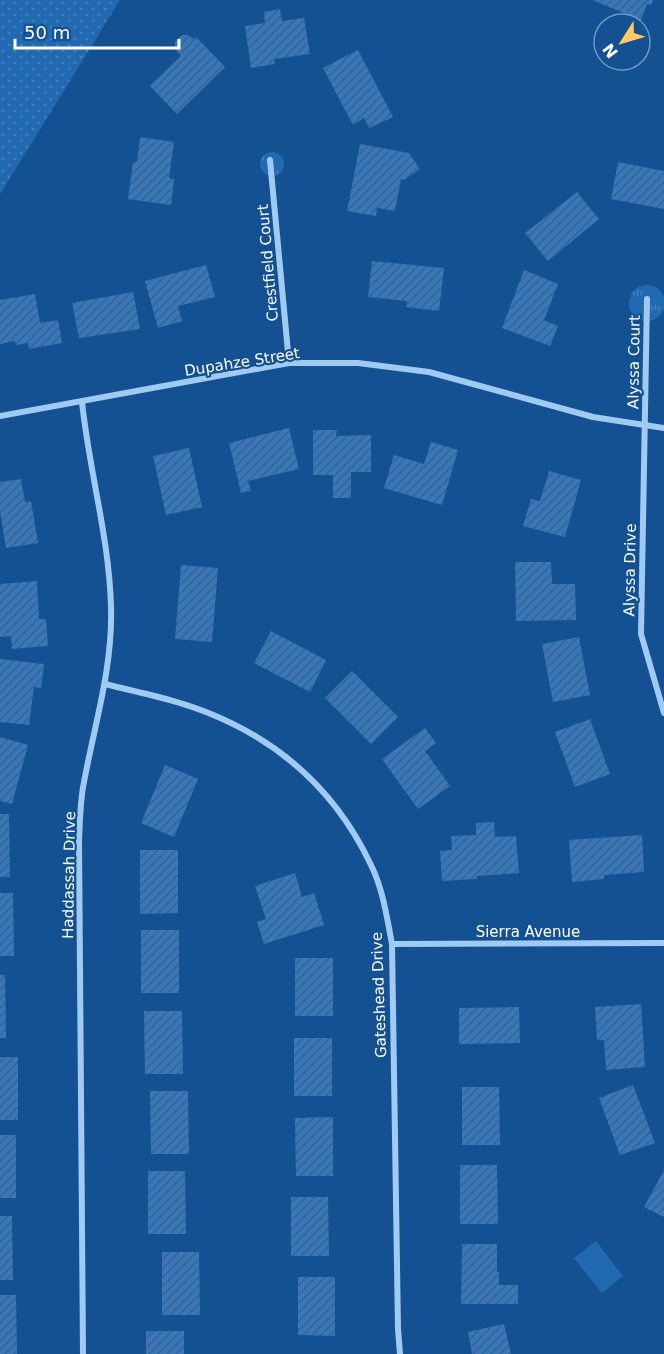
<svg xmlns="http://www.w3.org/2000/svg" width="664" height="1354" font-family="'DejaVu Sans',sans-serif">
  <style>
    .grass { fill: url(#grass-tufts) }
    .park { fill: url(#park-dots) }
    .garden { fill: #2169b1 }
    .building { fill: url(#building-hatch) }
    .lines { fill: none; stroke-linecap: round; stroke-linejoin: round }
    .street { stroke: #a1caf2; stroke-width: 6 }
    .labels { text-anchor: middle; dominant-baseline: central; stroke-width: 4.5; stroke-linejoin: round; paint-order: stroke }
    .street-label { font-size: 15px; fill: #fff; stroke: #135193 }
  </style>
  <defs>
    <pattern id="grass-tufts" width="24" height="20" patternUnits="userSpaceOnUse" patternTransform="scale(1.5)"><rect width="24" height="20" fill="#2169b1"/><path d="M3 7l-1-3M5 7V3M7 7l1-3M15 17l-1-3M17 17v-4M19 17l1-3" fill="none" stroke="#4280bd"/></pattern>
    <pattern id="park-dots" width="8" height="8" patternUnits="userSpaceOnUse" patternTransform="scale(1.5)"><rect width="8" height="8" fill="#2169b1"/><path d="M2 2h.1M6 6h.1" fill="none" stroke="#4280bd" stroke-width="1.8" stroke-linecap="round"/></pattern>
    <pattern id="building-hatch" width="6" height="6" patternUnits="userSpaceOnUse" patternTransform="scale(1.5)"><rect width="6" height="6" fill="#3678bb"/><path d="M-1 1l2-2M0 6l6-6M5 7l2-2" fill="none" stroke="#416284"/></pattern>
  </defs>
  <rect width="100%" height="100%" fill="#135193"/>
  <g class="grass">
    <circle cx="272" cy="164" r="12"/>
    <circle cx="647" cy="303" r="18"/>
  </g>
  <polygon class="park" points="0,0 120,0 0,194"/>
  <polygon class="garden" points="596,1241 623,1276 602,1293 574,1258"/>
  <g class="building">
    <polygon points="592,0 653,0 651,5 647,4 641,20"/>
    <polygon points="280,9 282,21 304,18 310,54 274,59 275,64 251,68 245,26 265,23 264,12"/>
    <polygon points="182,35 189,35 193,39 196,37 225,67 177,114 150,86 181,56 175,49 175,41"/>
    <polygon points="358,50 393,117 369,128 364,118 353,125 323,68"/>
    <polygon points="140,137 174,142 169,178 174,179 171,205 128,199 133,162 137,162"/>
    <polygon points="360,144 409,153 420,169 404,180 401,179 395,211 377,208 376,216 347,211"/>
    <polygon points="618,162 664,171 664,209 611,199"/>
    <polygon points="577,192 599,219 548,261 525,233"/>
    <polygon points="372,261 444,268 439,311 406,307 407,301 368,297"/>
    <polygon points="206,265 215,297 178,306 182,321 158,328 145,281"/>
    <polygon points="524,270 558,284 544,320 558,326 550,346 502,328"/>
    <polygon points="133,292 140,329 79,338 72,303"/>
    <polygon points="35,294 40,323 58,320 62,343 29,349 28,343 16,345 15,341 0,344 0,300"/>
    <polygon points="289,428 299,469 248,481 251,491 241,493 229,443"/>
    <polygon points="313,430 337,430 336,436 371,435 371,472 351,472 351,498 333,498 333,475 313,475"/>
    <polygon points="431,442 458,450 442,505 384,488 394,455 424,464"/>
    <polygon points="189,448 202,507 166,515 153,456"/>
    <polygon points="549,471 581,480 565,537 523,526 531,499 540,501"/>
    <polygon points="21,479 25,502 31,501 38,543 6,548 0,511 0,482"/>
    <polygon points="515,562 551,562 552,584 575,584 576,620 516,621"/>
    <polygon points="181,565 218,568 212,642 175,639"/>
    <polygon points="37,581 39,619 46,619 48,646 12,649 11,636 0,637 0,584"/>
    <polygon points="271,631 326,660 310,692 254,663"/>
    <polygon points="579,637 590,695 553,702 542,644"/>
    <polygon points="0,659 44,664 41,688 34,687 29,725 0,722"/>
    <polygon points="352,671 398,717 371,744 325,698"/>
    <polygon points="590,719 610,774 575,787 555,732"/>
    <polygon points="425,728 436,743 425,751 450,786 418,809 382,759"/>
    <polygon points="0,737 28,745 12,804 0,801"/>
    <polygon points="165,765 198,779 174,837 141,823"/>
    <polygon points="0,814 9,814 10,877 0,877"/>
    <polygon points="494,822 495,837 516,836 519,873 477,876 477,879 442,881 440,851 452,850 451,836 476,835 476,823"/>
    <polygon points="642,835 644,872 604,875 604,879 572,882 569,840"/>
    <polygon points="140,850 178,850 178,913 140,914"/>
    <polygon points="295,873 302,897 314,893 324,925 264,944 257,922 266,919 255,886"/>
    <polygon points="0,893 13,893 14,956 0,956"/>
    <rect x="141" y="930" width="38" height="63"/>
    <rect x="295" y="958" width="38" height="58"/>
    <polygon points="0,975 5,975 6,1038 0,1038"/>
    <polygon points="641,1004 645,1067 606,1070 604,1040 597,1040 595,1007"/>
    <polygon points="519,1007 520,1043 459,1044 459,1008"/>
    <polygon points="144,1011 182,1011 183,1074 145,1074"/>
    <rect x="294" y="1038" width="38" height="58"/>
    <rect x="0" y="1057" width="18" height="63"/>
    <polygon points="633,1085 655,1143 620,1155 599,1098"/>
    <polygon points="462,1087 499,1087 500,1145 462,1145"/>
    <polygon points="150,1091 188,1091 189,1154 151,1154"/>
    <polygon points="333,1117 333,1176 296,1176 295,1118"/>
    <rect x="0" y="1135" width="16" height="63"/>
    <polygon points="460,1165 497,1165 498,1224 460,1224"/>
    <polygon points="664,1170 664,1217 644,1207"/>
    <polygon points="148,1171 185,1171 186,1234 148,1234"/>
    <polygon points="291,1197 328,1197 329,1256 291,1256"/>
    <polygon points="0,1216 12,1216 13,1280 0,1280"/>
    <polygon points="462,1244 497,1244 497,1272 499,1272 499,1285 518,1285 518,1304 461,1304"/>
    <polygon points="162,1252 199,1252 200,1315 162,1315"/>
    <polygon points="298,1277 335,1277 335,1336 298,1335"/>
    <polygon points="0,1295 16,1295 17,1354 0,1354"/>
    <polygon points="504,1324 511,1354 472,1354 468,1332"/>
    <rect x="146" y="1331" width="38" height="23"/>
  </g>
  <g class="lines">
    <g class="street">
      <polyline points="270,160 289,363"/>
      <polyline points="647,299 641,634 664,713"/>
      <path d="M82,402C89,470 109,537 111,606C113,666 95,723 84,782C80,801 80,821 79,841L83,1354"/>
      <polyline points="0,416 289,363 358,363 429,372 593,417 664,428"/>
      <path d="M105,684C141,693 178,700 211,714C284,744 337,793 371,865C383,889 387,918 392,944L398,1329L400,1354"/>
      <polyline points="392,944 664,943"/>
    </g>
  </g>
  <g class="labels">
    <g class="street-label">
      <text transform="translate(268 263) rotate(-95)">Crestfield Court</text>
      <text transform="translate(242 362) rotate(-9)">Dupahze Street</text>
      <text transform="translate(634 362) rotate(-89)">Alyssa Court</text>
      <text transform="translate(630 570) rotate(-89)">Alyssa Drive</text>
      <text transform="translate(69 875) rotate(-89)">Haddassah Drive</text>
      <text x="528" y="932">Sierra Avenue</text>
      <text transform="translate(379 995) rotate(-92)">Gateshead Drive</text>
    </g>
  </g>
  <g transform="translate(622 42) rotate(233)"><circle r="28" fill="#135193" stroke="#7197be" stroke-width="1.5"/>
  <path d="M0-4.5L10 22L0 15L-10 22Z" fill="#ffca62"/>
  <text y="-9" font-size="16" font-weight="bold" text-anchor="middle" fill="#ffffff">N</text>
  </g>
  <path d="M15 39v9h164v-9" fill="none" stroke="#ffffff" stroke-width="3"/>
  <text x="24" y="39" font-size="18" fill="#ffffff" stroke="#135193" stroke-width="4.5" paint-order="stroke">50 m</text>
</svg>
